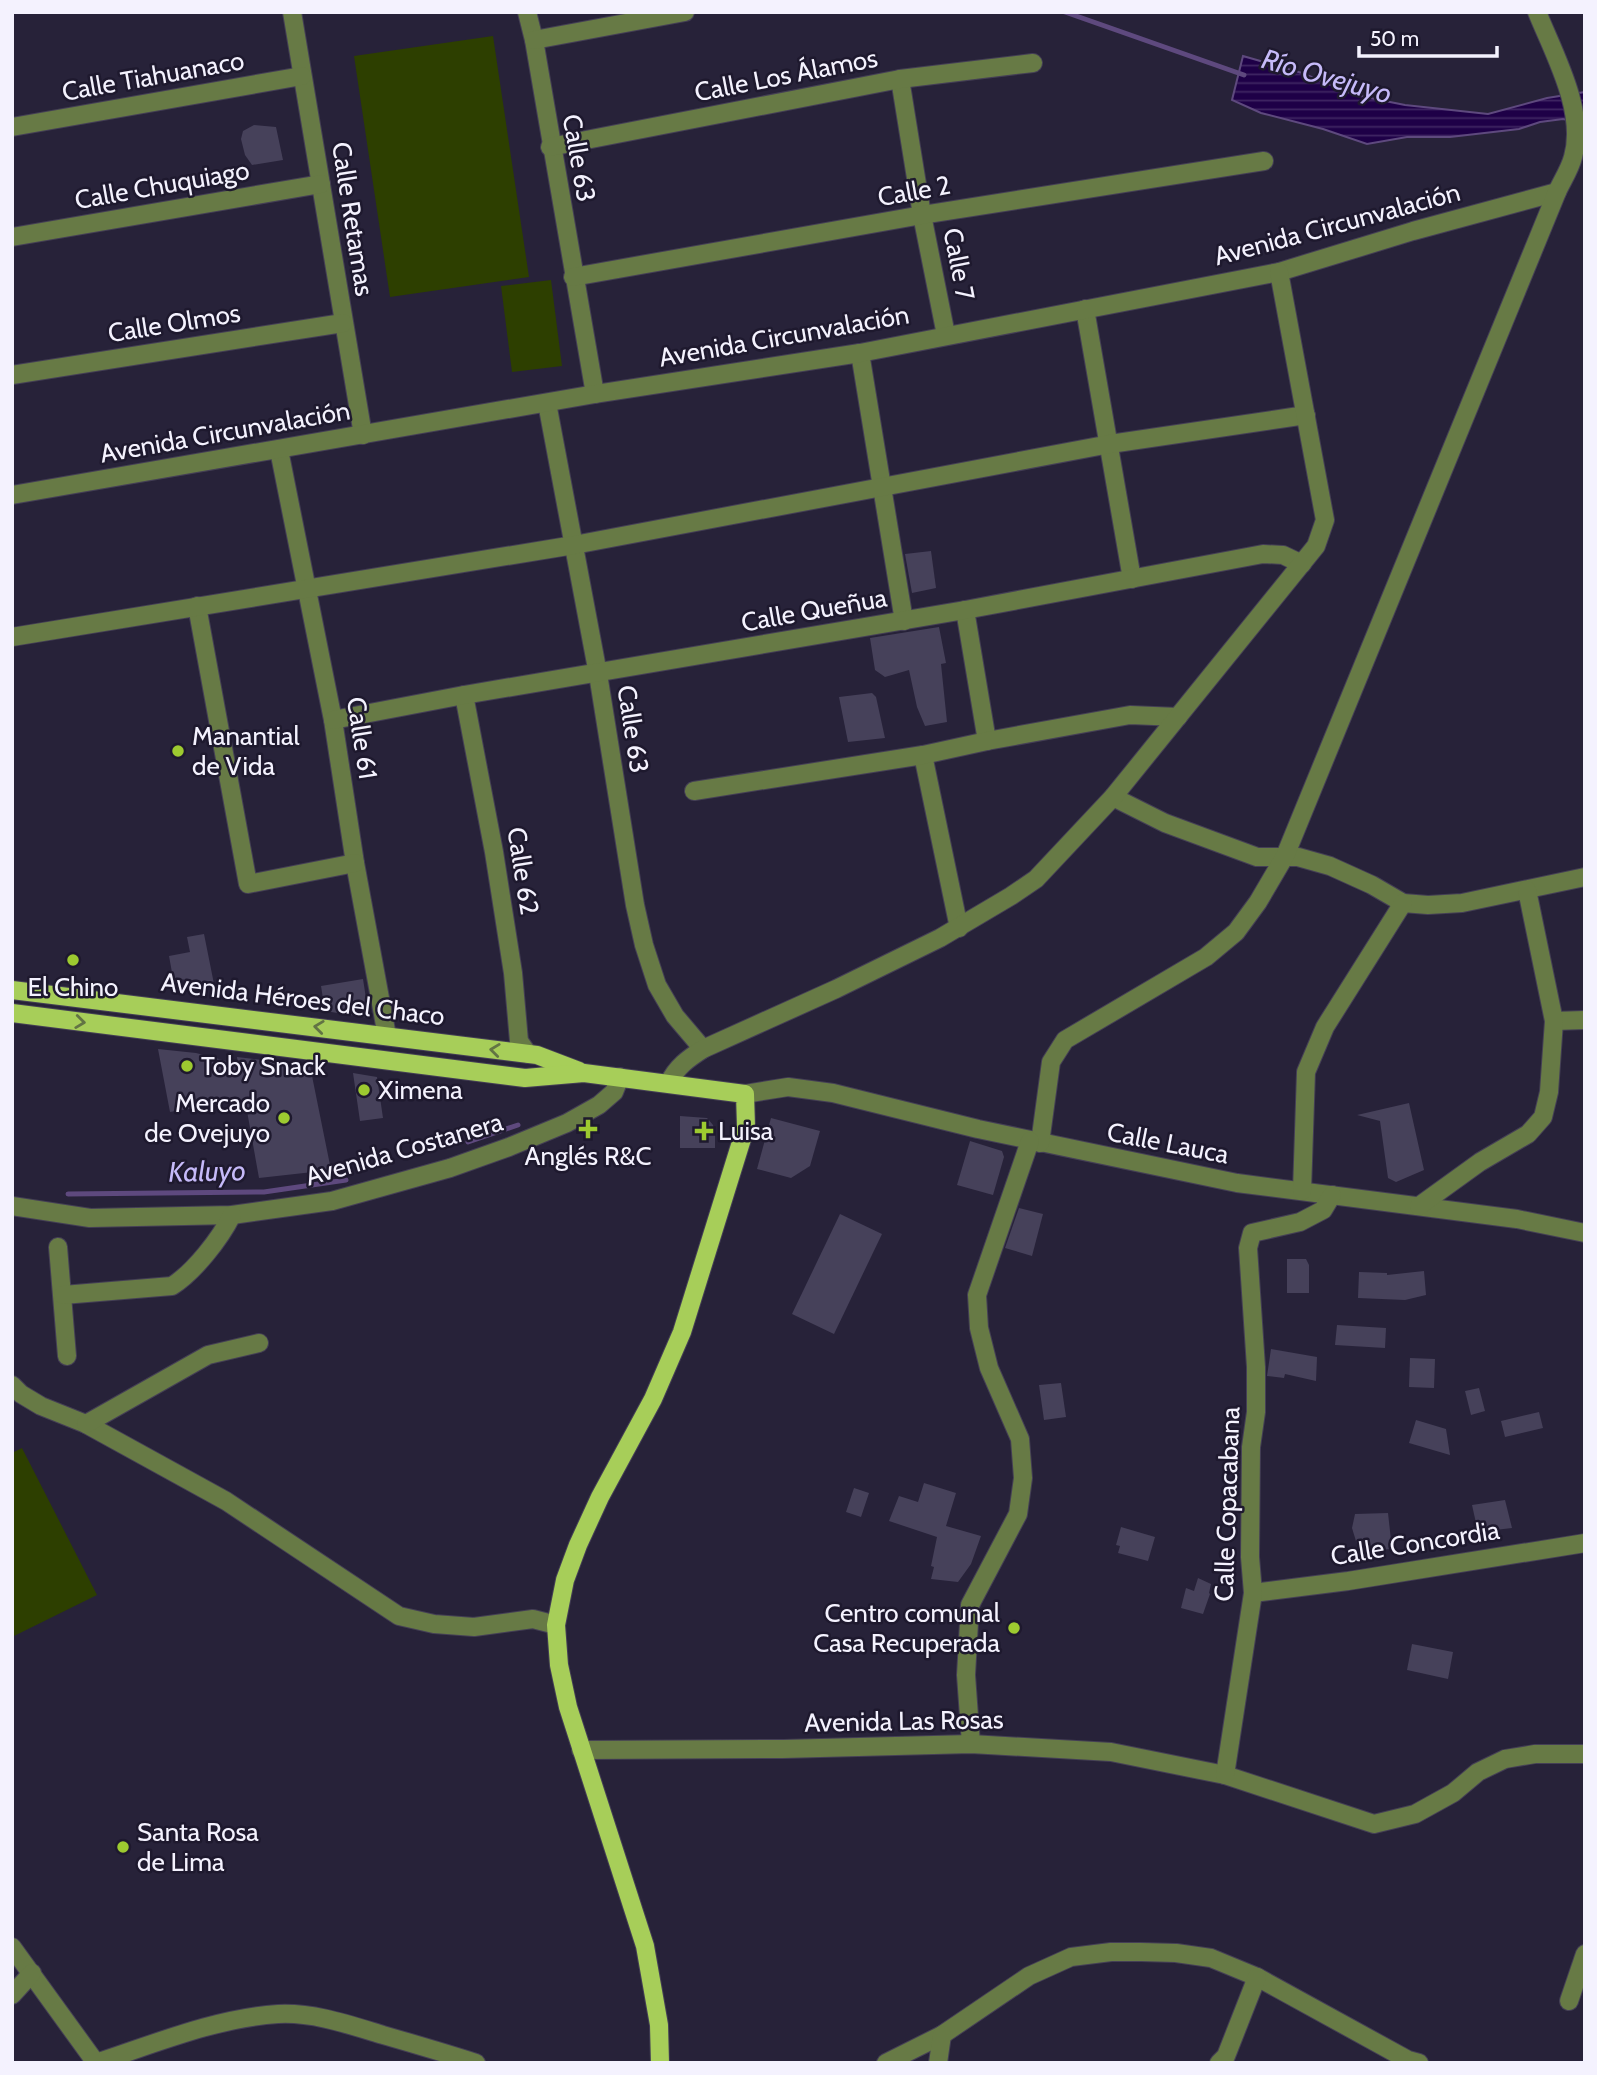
<svg xmlns="http://www.w3.org/2000/svg" width="1597" height="2075" font-family="Cabin,sans-serif">
  <style>
    .garden { fill: #2d3f00 }
    .water { fill: url(#water-rules); stroke: #5e497e; stroke-width: 2 }
    .lines { fill: none; stroke-linecap: round; stroke-linejoin: round }
    .stream { stroke: #5e497e; stroke-width: 5 }
    .building { fill: #46415a }
    .minor-casing { stroke: #443f55; stroke-width: 20 }
    .major-casing { stroke: #443f55; stroke-width: 20 }
    .minor { stroke: #677a45; stroke-width: 18 }
    .major { stroke: #a7ce59; stroke-width: 18 }
    .oneway { stroke: #627444 }
    .poi-dot { fill: #9dca30; stroke: #1e192e; stroke-width: 2.5 }
    .labels { text-anchor: middle; dominant-baseline: central; stroke-width: 5; stroke-linejoin: round; paint-order: stroke }
    .street-label { font-size: 26px; fill: #f4f2fe; stroke: #1e192e }
    .poi-label { font-size: 26px; fill: #f4f2fe; stroke: #1e192e; text-anchor: start }
    .water-label { font-size: 28px; font-style: italic; fill: #c6baf9; stroke: #1e192e }
  </style>
  <defs>
    <pattern id="water-rules" width="6" height="5" patternUnits="userSpaceOnUse" patternTransform="scale(1.75)"><rect width="6" height="5" fill="#1e0047"/><path d="M0 2.5h6" fill="none" stroke="#3f2663"/></pattern>
  </defs>
  <rect width="100%" height="100%" fill="#272239"/>
  <g class="garden">
    <polygon points="493,36 529,277 390,297 354,56"/>
    <polygon points="551,280 562,366 512,372 501,286"/>
    <polygon points="22,1448 97,1595 12,1637 12,1453"/>
  </g>
  <polygon class="water" points="1243,56 1302,73 1355,95 1405,105 1488,114 1547,98 1585,92 1585,124 1563,119 1540,122 1519,129 1450,137 1407,137 1367,144 1323,129 1261,113 1232,100"/>
  <g class="lines">
    <g class="stream">
      <polyline points="1065,12 1244,75"/>
      <polyline points="468,1142 518,1125"/>
      <polyline points="68,1194 264,1192 346,1180"/>
    </g>
  </g>
  <g class="building">
    <polygon points="254,125 276,127 283,160 252,165 245,155 241,139 243,131"/>
    <polygon points="931,551 936,588 912,593 905,554"/>
    <polygon points="939,627 946,663 941,664 947,722 925,726 917,707 909,670 885,677 875,670 870,638"/>
    <polygon points="872,693 876,697 885,738 848,742 839,697"/>
    <polygon points="204,934 214,984 173,978 169,956 190,952 187,937"/>
    <polygon points="363,979 369,1018 325,1011 321,986"/>
    <polygon points="158,1049 196,1053 238,1064 237,1057 310,1066 331,1170 259,1178 245,1100 170,1112"/>
    <polygon points="353,1073 377,1077 383,1118 360,1121"/>
    <polygon points="1409,1103 1424,1170 1396,1182 1388,1178 1380,1121 1357,1115"/>
    <polygon points="680,1116 707,1118 713,1125 715,1133 715,1148 680,1148"/>
    <polygon points="771,1118 820,1131 810,1166 791,1178 757,1169"/>
    <polygon points="970,1141 1002,1151 1004,1157 993,1195 957,1185"/>
    <polygon points="1019,1208 1043,1214 1032,1256 1005,1248"/>
    <polygon points="840,1214 882,1234 834,1334 792,1314"/>
    <polygon points="1287,1259 1306,1259 1309,1265 1309,1293 1287,1293"/>
    <polygon points="1424,1271 1426,1295 1405,1300 1358,1298 1359,1272 1387,1273 1387,1275"/>
    <polygon points="1337,1325 1386,1328 1385,1348 1335,1345"/>
    <polygon points="1271,1349 1317,1357 1316,1381 1285,1374 1284,1378 1267,1376"/>
    <polygon points="1410,1358 1435,1359 1434,1388 1409,1387"/>
    <polygon points="1061,1383 1066,1417 1044,1420 1039,1385"/>
    <polygon points="1479,1388 1485,1411 1471,1415 1465,1391"/>
    <polygon points="1539,1412 1543,1428 1505,1437 1501,1421"/>
    <polygon points="1416,1420 1446,1429 1450,1455 1409,1443"/>
    <polygon points="924,1483 956,1493 946,1526 981,1536 971,1564 958,1582 931,1579 934,1567 931,1566 937,1537 889,1521 899,1496 918,1502"/>
    <polygon points="854,1488 869,1493 861,1517 846,1512"/>
    <polygon points="1505,1500 1512,1528 1478,1532 1472,1505"/>
    <polygon points="1388,1513 1392,1549 1359,1551 1352,1528 1355,1514"/>
    <polygon points="1121,1527 1155,1537 1148,1561 1118,1553 1120,1546 1116,1545"/>
    <polygon points="1198,1578 1211,1584 1209,1593 1210,1594 1203,1614 1181,1608 1186,1588 1194,1591"/>
    <polygon points="1412,1644 1453,1652 1448,1679 1407,1670"/>
  </g>
  <g class="lines">
    <defs>
      <g id="minor">
        <polyline points="292,12 363,435"/>
        <polyline points="527,12 534,40 595,394"/>
        <polyline points="534,40 685,12"/>
        <polyline points="900,79 922,215 946,335"/>
        <polyline points="12,127 302,76"/>
        <polyline points="550,147 900,79 1033,63"/>
        <polyline points="12,237 321,184"/>
        <polyline points="573,277 922,215 1264,161"/>
        <polyline points="1085,309 1132,579"/>
        <polyline points="860,353 904,621"/>
        <polyline points="12,375 343,323"/>
        <polyline points="547,403 598,674 635,905 644,945 657,985 675,1016 703,1049"/>
        <polyline points="279,450 333,720 355,863 387,1036"/>
        <polyline points="12,495 595,394 860,353 1279,272 1413,231 1557,192"/>
        <polyline points="197,606 248,884 355,863"/>
        <polyline points="965,610 987,741"/>
        <polyline points="12,637 574,545 1110,444 1306,415"/>
        <polyline points="464,695 494,852 513,973 519,1041 528,1054"/>
        <polyline points="333,720 464,695 965,610 1263,554 1283,555 1302,564"/>
        <polyline points="923,755 959,928"/>
        <polyline points="694,791 923,755 987,741 1130,715 1178,717"/>
        <polyline points="1113,797 1165,823 1257,857 1298,857 1330,866 1372,885 1403,903 1428,905 1462,903 1585,877"/>
        <polyline points="1554,1021 1585,1020"/>
        <path d="M669,1083C676,1067 689,1058 703,1049L836,989L940,938L1011,896L1036,879L1113,797L1316,546L1325,520L1279,272"/>
        <polyline points="745,1094 788,1087 833,1093 978,1129 1237,1183 1517,1219 1585,1233"/>
        <path d="M1040,1143L1051,1062L1065,1040L1206,957L1236,932L1258,902L1285,856L1557,192C1562,181 1570,169 1573,157C1586,111 1554,54 1537,12"/>
        <polyline points="1302,1191 1306,1072 1325,1027 1403,903"/>
        <polyline points="12,1206 90,1218 232,1215 332,1201 450,1168 509,1147 567,1123 599,1105 614,1092 620,1077"/>
        <polyline points="1419,1206 1480,1162 1528,1134 1543,1117 1549,1092 1554,1021 1527,890"/>
        <polyline points="58,1247 67,1356"/>
        <path d="M63,1295L172,1286C194,1272 220,1239 232,1215"/>
        <polyline points="12,1385 21,1394 41,1406 86,1424 226,1501 399,1616 434,1624 474,1627 533,1619 556,1625"/>
        <polyline points="86,1424 208,1355 259,1343"/>
        <polyline points="1253,1593 1348,1581 1585,1543"/>
        <polyline points="971,1744 966,1675 970,1605 1018,1514 1023,1478 1020,1439 989,1368 979,1328 977,1295 1030,1141"/>
        <polyline points="581,1750 783,1749 971,1744 1111,1752 1225,1775 1374,1824 1415,1814 1453,1793 1478,1772 1505,1759 1535,1754 1585,1754"/>
        <polyline points="1225,1775 1253,1593 1250,1557 1251,1447 1256,1412 1256,1367 1248,1248 1252,1233 1300,1222 1323,1210 1332,1195"/>
        <path d="M12,1947L96,2063C154,2044 216,2018 278,2014C313,2012 350,2025 383,2035C414,2044 445,2053 476,2063"/>
        <polyline points="12,1995 32,1973"/>
        <polyline points="1569,2001 1585,1954"/>
        <polyline points="886,2063 942,2035 1029,1976 1071,1957 1111,1952 1141,1952 1176,1953 1211,1958 1257,1977 1408,2060 1419,2063"/>
        <polyline points="938,2063 942,2035"/>
        <polyline points="1219,2063 1226,2056 1257,1977"/>
      </g>
      <g id="major">
        <polyline points="12,990 537,1055 579,1071"/>
        <polyline points="12,1013 525,1078 584,1073 745,1094 746,1126 682,1332 653,1399 600,1497 578,1545 565,1580 556,1625 559,1665 568,1707 645,1946 659,2025 660,2063"/>
      </g>
    </defs>
    <use href="#minor" class="minor-casing"/>
    <use href="#major" class="major-casing"/>
    <use href="#minor" class="minor"/>
    <use href="#major" class="major"/>
  </g>
  <defs><path id="oneway-chevron" d="M-2-3.5L2.5 0L-2 3.5" fill="none" stroke-width="1.6" stroke-linecap="round" stroke-linejoin="round" transform="scale(1.75)"/></defs>
  <g class="oneway">
    <use href="#oneway-chevron" transform="translate(80 1022) rotate(7)"/>
    <use href="#oneway-chevron" transform="translate(319 1027) rotate(-173)"/>
    <use href="#oneway-chevron" transform="translate(495 1050) rotate(-173)"/>
  </g>
  <g class="poi-dot">
    <circle cx="178" cy="751" r="7"/>
    <circle cx="73" cy="960" r="7"/>
    <circle cx="187" cy="1066" r="7"/>
    <circle cx="364" cy="1090" r="7"/>
    <circle cx="284" cy="1118" r="7"/>
    <path d="M584.5 1118.5h7v7h7v7h-7v7h-7v-7h-7v-7h7z"/>
    <path d="M700.5 1120.5h7v7h7v7h-7v7h-7v-7h-7v-7h7z"/>
    <circle cx="1014" cy="1628" r="7"/>
    <circle cx="123" cy="1847" r="7"/>
  </g>
  <g class="labels">
    <g class="street-label">
      <text transform="translate(786 75) rotate(-11)">Calle Los Álamos</text>
      <text transform="translate(153 76) rotate(-10)">Calle Tiahuanaco</text>
      <text transform="translate(579 158) rotate(80)">Calle 63</text>
      <text transform="translate(162 185) rotate(-10)">Calle Chuquiago</text>
      <text transform="translate(914 191) rotate(-10)">Calle 2</text>
      <text transform="translate(353 219) rotate(81)">Calle Retamas</text>
      <text transform="translate(1337 224) rotate(-15)">Avenida Circunvalación</text>
      <text transform="translate(959 264) rotate(79)">Calle 7</text>
      <text transform="translate(174 323) rotate(-9)">Calle Olmos</text>
      <text transform="translate(784 336) rotate(-10)">Avenida Circunvalación</text>
      <text transform="translate(225 432) rotate(-10)">Avenida Circunvalación</text>
      <text transform="translate(814 610) rotate(-10)">Calle Queñua</text>
      <text transform="translate(633 729) rotate(81)">Calle 63</text>
      <text transform="translate(362 738) rotate(81)">Calle 61</text>
      <text transform="translate(523 871) rotate(81)">Calle 62</text>
      <text transform="translate(303 999) rotate(7)">Avenida Héroes del Chaco</text>
      <text transform="translate(1168 1143) rotate(11)">Calle Lauca</text>
      <text transform="translate(404 1149) rotate(-16)">Avenida Costanera</text>
      <text transform="translate(1227 1504) rotate(-88)">Calle Copacabana</text>
      <text transform="translate(1415 1543) rotate(-9)">Calle Concordia</text>
      <text transform="translate(904 1721) rotate(-1)">Avenida Las Rosas</text>
    </g>
    <g class="poi-label">
      <text x="192" y="736">Manantial<tspan x="192" dy="30">de Vida</tspan></text>
      <text x="73" y="987" text-anchor="middle">El Chino</text>
      <text x="201" y="1066">Toby Snack</text>
      <text x="378" y="1090">Ximena</text>
      <text x="270" y="1103" text-anchor="end">Mercado<tspan x="270" dy="30">de Ovejuyo</tspan></text>
      <text x="718" y="1131">Luisa</text>
      <text x="588" y="1156" text-anchor="middle">Anglés R&amp;C</text>
      <text x="1000" y="1613" text-anchor="end">Centro comunal<tspan x="1000" dy="30">Casa Recuperada</tspan></text>
      <text x="137" y="1832">Santa Rosa<tspan x="137" dy="30">de Lima</tspan></text>
    </g>
    <g class="water-label">
      <text transform="translate(1327 76) rotate(16)">Río Ovejuyo</text>
      <text transform="translate(207 1171) rotate(-1)">Kaluyo</text>
    </g>
  </g>
  <rect width="1597" height="2075" fill="none" stroke="#f4f2fe" stroke-width="28"/>
  <path d="M1359 46v10h138v-10" fill="none" stroke="#f4f2fe" stroke-width="3.5"/>
  <text x="1370" y="46" font-size="21" fill="#f4f2fe" stroke="#1e192e" stroke-width="5" paint-order="stroke">50 m</text>
</svg>
